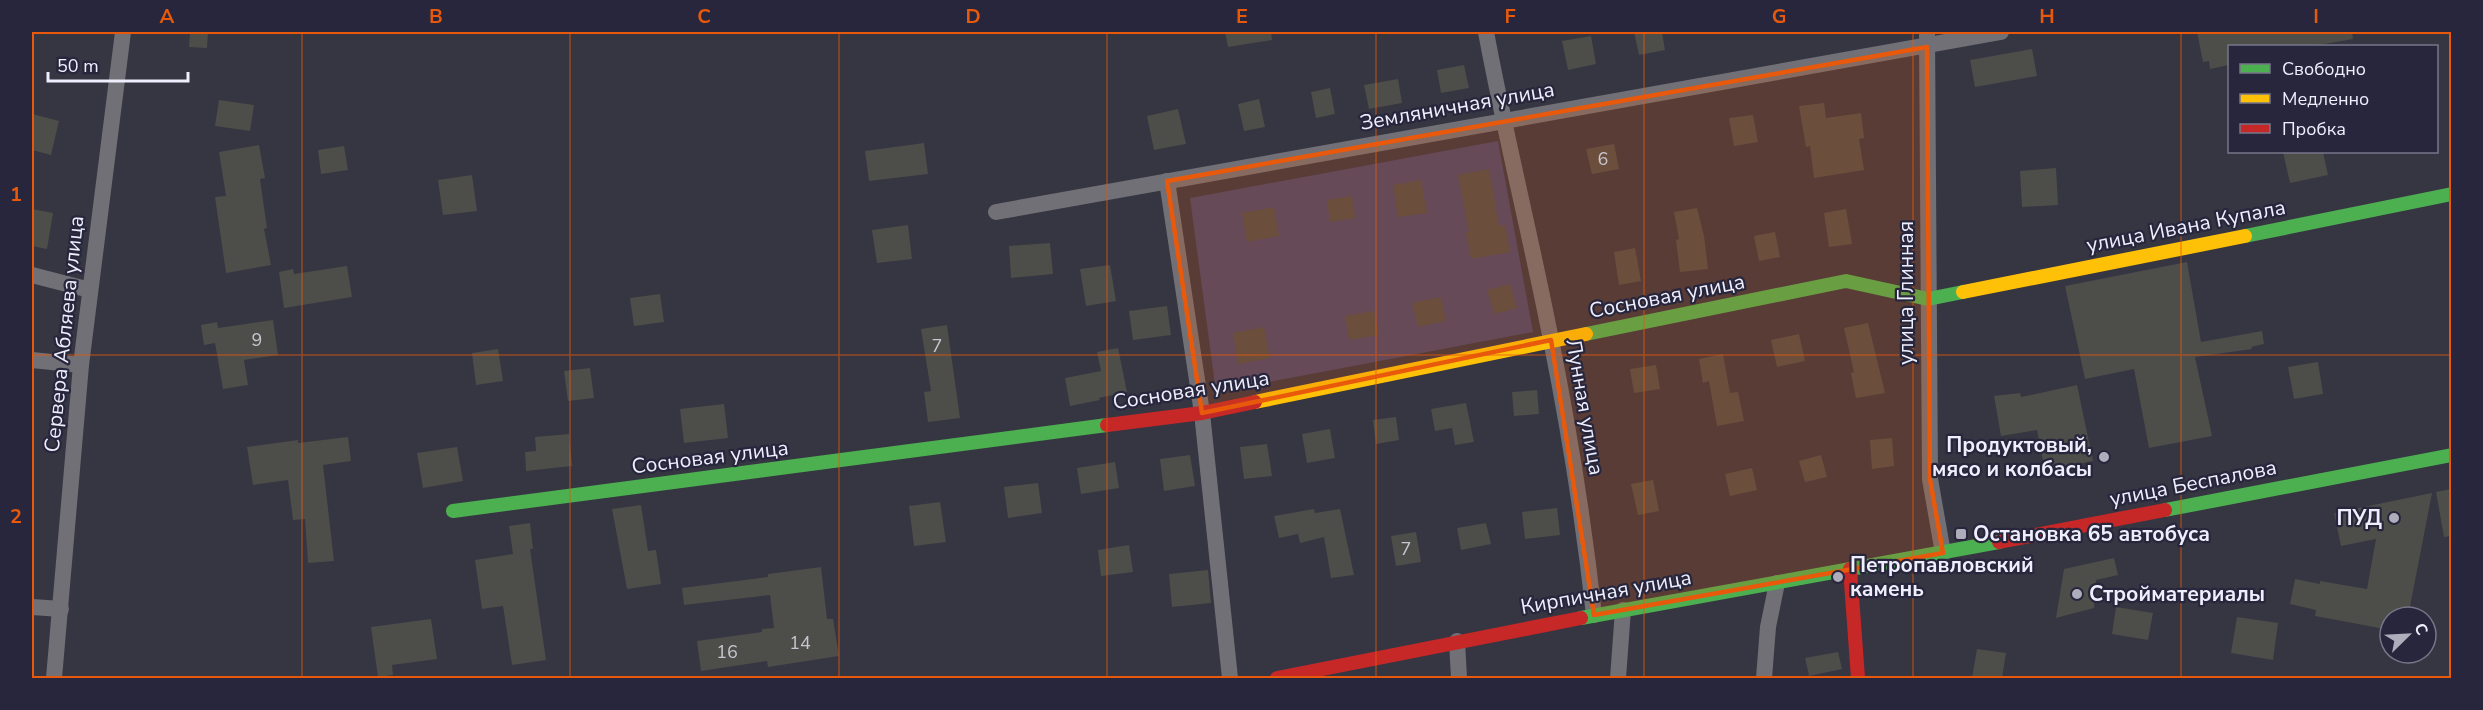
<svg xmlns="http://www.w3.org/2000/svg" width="2483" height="710" font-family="'Nunito Sans',sans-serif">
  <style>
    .green { fill: #47466c }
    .building { fill: #4d4d49 }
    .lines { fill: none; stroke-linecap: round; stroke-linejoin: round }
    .street { stroke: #717076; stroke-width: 16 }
    .fast { stroke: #4caf50; stroke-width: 14 }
    .slow { stroke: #ffc107; stroke-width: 14 }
    .jam { stroke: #c62828; stroke-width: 14 }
    .marked { fill: #e8590c; fill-opacity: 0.2; stroke: #e8590c; stroke-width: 4.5; stroke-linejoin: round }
    .grid { fill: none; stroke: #e8590c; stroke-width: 1.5; stroke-opacity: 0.55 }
    .poi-dot { fill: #aeadbc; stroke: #27263c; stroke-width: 2 }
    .labels { text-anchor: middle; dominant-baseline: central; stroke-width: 4.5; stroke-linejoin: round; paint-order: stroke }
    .number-label { font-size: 18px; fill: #c6c6d0 }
    .street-label { font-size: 21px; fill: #eeeefd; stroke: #27263c }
    .poi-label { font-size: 21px; font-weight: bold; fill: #eeeefd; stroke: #27263c; text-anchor: start }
    .neatline { fill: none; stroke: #e8590c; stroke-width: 2 }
    .grid-label { font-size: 20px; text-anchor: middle; font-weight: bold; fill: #e8590c }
  </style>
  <rect width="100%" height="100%" fill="#363542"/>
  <polygon class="green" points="1498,141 1533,332 1216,392 1190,198"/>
  <g class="building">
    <polygon points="190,32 208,32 207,48 189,47"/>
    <polygon points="1225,32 1271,32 1272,40 1228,47"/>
    <polygon points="1634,32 1662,32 1665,50 1639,55"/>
    <polygon points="2197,32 2352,32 2353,39 2313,46 2229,46 2229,65 2210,69 2209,61 2203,62"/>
    <polygon points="1591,36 1596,64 1568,70 1562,41"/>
    <polygon points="2032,49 2037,76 1975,87 1970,60"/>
    <polygon points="1464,65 1469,88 1441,93 1437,70"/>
    <polygon points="1398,79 1402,103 1369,109 1364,85"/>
    <polygon points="1330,88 1335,114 1316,118 1311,92"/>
    <polygon points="1259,99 1265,127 1244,131 1238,104"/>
    <polygon points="219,100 254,105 250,131 215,126"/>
    <polygon points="1824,103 1826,118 1861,113 1864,138 1859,139 1864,170 1814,178 1810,146 1806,147 1799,106"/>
    <polygon points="1178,109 1186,144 1154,150 1147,116"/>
    <polygon points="32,114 59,121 51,155 32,150"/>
    <polygon points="1753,115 1758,142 1734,146 1729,118"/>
    <polygon points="924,143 928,174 869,181 865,151"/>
    <polygon points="1614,144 1619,169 1592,174 1586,149"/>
    <polygon points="259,145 265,178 260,179 267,228 264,229 271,265 226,273 215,197 226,196 219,152"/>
    <polygon points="344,146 348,170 321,174 318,150"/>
    <polygon points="2283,152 2323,152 2328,175 2290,183"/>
    <polygon points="2056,168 2058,205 2022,207 2020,171"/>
    <polygon points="1489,169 1499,226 1505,225 1510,252 1471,259 1466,232 1469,232 1458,175"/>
    <polygon points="472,175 477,211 443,215 438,180"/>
    <polygon points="1421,180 1427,213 1398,217 1393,185"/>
    <polygon points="1352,196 1355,218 1330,222 1327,200"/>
    <polygon points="1274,207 1279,236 1247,242 1242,213"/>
    <polygon points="1697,208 1704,236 1708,269 1680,272 1676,240 1679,239 1674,212"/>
    <polygon points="32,209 53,213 47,249 32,246"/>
    <polygon points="1846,209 1852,244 1829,247 1824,213"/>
    <polygon points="908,225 912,259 877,263 872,230"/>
    <polygon points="1775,232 1780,257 1759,261 1754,236"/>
    <polygon points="1050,243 1053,274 1011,278 1009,246"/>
    <polygon points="1635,248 1641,281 1619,285 1614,252"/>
    <polygon points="2187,262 2201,342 2262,331 2264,344 2251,347 2252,349 2195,357 2212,436 2149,448 2134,369 2085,379 2065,286"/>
    <polygon points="1110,265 1116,301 1086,306 1080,269"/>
    <polygon points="347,266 352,297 284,308 279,272 293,269 294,274"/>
    <polygon points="1510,284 1517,308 1494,314 1487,290"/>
    <polygon points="660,294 664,322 634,326 630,298"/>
    <polygon points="1441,297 1446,321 1418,327 1412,303"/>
    <polygon points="1167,306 1171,335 1133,340 1129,311"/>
    <polygon points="1374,311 1379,335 1349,340 1345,316"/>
    <polygon points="273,320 278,355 244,360 248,385 223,389 215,343 204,345 201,325 217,322 218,328"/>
    <polygon points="1868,323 1885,393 1856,398 1851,373 1854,372 1844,328"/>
    <polygon points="947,325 960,418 928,422 924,392 931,391 921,329"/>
    <polygon points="1264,327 1270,358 1238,364 1233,333"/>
    <polygon points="1799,334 1805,361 1777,367 1771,340"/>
    <polygon points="1118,348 1127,392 1099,398 1100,400 1070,406 1065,378 1101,371 1097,352"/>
    <polygon points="498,349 503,381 476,385 472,353"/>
    <polygon points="1723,354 1730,393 1738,392 1744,421 1717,426 1709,381 1703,383 1699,359"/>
    <polygon points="2318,362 2323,394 2294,399 2288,367"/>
    <polygon points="1656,365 1660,389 1634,393 1630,369"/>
    <polygon points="590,368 594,398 568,401 564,371"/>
    <polygon points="2077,385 2093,461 2045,471 2037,430 2001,436 1994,396 2020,393 2021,397"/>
    <polygon points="1537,390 1539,414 1514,416 1512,392"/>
    <polygon points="1466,403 1474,442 1455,445 1452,428 1435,431 1431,409"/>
    <polygon points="724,404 728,438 684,443 680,409"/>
    <polygon points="1396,417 1399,440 1376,444 1373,420"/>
    <polygon points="1330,429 1335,458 1307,463 1302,434"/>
    <polygon points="569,434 572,466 526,471 525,452 536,451 535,437"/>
    <polygon points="348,437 351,461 323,465 334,561 308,563 305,519 293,520 288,480 253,485 247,447 298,440 298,443"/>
    <polygon points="1892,438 1894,466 1872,469 1870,440"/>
    <polygon points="1267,444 1272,476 1244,479 1240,447"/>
    <polygon points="457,447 463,481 423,488 417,453"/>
    <polygon points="1190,455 1195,486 1164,491 1160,459"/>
    <polygon points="1821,455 1827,477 1805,482 1799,461"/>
    <polygon points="1115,462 1119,488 1081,494 1077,468"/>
    <polygon points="1752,468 1757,490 1730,496 1725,474"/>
    <polygon points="1653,480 1659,511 1638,515 1631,484"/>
    <polygon points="1038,483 1042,513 1008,518 1004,487"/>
    <polygon points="2451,489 2451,536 2444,537 2436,492"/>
    <polygon points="2432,493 2408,617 2390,617 2390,630 2315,616 2316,610 2290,604 2295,579 2320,584 2320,581 2367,589 2376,539 2341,546 2334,513"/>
    <polygon points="940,502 946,542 914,546 909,506"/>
    <polygon points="641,505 648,551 656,550 661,584 627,589 612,509"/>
    <polygon points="1557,508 1560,535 1525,539 1522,512"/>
    <polygon points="1314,509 1315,513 1340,509 1354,575 1331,578 1324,537 1300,543 1298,534 1279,538 1274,516"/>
    <polygon points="530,523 533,549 530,549 546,660 512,665 503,606 482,609 475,560 513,554 509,526"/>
    <polygon points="1486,523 1491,544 1461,550 1457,528"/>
    <polygon points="1416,532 1421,562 1396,566 1391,536"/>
    <polygon points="1129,545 1133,572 1101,576 1098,550"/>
    <polygon points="2114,558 2118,575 2096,580 2094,608 2056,618 2064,569"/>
    <polygon points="821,567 827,619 833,619 839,656 768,667 767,661 701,671 697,641 762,632 762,629 774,628 770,595 684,605 682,588 768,577 768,574"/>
    <polygon points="1208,570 1211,603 1172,607 1169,574"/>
    <polygon points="2116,607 2153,613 2148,640 2112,634"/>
    <polygon points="2237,617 2278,623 2273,660 2231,653"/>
    <polygon points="431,619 437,659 392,665 393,675 378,677 371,627"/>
    <polygon points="1977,649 2006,653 2002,678 1972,678"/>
    <polygon points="1838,652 1842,669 1809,676 1805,658"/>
  </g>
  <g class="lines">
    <g class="street">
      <path d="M1486,32C1505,135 1531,237 1551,340C1569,430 1584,523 1594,615"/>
      <polyline points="1927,32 1930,479 1943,553"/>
      <polyline points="1167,181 1202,413 1230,678"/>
      <polyline points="996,212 2001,32"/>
      <polyline points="32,275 90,290"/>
      <polyline points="32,360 81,365"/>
      <polyline points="32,607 61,609"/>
      <polyline points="1457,641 1459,678"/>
      <polyline points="54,678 81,365 123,32"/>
      <polyline points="1618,678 1623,610"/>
      <polyline points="1764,678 1768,627 1777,583"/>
    </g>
    <g class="fast">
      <polyline points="2245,236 2452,194"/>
      <polyline points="1586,334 1846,281 1928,299 1963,292"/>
      <polyline points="2165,510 2452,455"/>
      <polyline points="453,511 1107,425"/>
      <polyline points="1581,618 1999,542"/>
    </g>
    <g class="slow">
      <polyline points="1963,292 2245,236"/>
      <polyline points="1255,402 1586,334"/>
    </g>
    <g class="jam">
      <polyline points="1107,425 1202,413 1255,402"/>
      <polyline points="1999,542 2165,510"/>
      <polyline points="1850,569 1858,678"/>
      <polyline points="1277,678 1581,618"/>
    </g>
  </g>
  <path class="marked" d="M1927,47L1930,479L1943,553L1594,615L1551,340L1202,413L1167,181Z"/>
  <path class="grid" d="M302,32V678M570,32V678M839,32V678M1107,32V678M1376,32V678M1644,32V678M1913,32V678M2181,32V678M32,355H2452"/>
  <g class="poi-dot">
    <circle cx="2104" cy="457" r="6"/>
    <circle cx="2394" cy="518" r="6"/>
    <rect x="1955" y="528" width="12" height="12" rx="3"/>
    <circle cx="1838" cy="577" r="6"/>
    <circle cx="2077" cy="594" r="6"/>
  </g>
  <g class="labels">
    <g class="number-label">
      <text x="1603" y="159">6</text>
      <text x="257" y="340">9</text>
      <text x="937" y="346">7</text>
      <text x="1406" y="549">7</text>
      <text x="800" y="643">14</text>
      <text x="727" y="652">16</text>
    </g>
    <g class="street-label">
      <text transform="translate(1457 106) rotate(-10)">Земляничная улица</text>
      <text transform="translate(2186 226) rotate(-11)">улица Ивана Купала</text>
      <text transform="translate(1906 293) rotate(-90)">улица Глинная</text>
      <text transform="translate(1667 296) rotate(-11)">Сосновая улица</text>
      <text transform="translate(64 334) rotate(-84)">Сервера Абляева улица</text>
      <text transform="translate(1191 390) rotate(-9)">Сосновая улица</text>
      <text transform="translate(1585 407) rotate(80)">Лунная улица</text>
      <text transform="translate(710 457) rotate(-7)">Сосновая улица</text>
      <text transform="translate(2193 483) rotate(-11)">улица Беспалова</text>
      <text transform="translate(1606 592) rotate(-10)">Кирпичная улица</text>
    </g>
    <g class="poi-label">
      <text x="2092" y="445" text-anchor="end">Продуктовый,<tspan x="2092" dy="24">мясо и колбасы</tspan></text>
      <text x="2382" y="518" text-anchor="end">ПУД</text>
      <text x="1973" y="534">Остановка 65 автобуса</text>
      <text x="1850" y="565">Петропавловский<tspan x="1850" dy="24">камень</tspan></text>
      <text x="2089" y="594">Стройматериалы</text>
    </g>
  </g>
  <rect width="2483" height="710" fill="none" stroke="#27263c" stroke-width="66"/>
  <rect x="2228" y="45" width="210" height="108" fill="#27263c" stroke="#777689" stroke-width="1.5"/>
  <rect x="2240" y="64" width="30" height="9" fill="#4caf50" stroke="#777689" stroke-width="1.5"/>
  <text x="2282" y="75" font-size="18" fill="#eeeefd">Свободно</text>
  <rect x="2240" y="94" width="30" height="9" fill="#ffc107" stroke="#777689" stroke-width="1.5"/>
  <text x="2282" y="105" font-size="18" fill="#eeeefd">Медленно</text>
  <rect x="2240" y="124" width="30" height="9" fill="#c62828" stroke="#777689" stroke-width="1.5"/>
  <text x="2282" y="135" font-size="18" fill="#eeeefd">Пробка</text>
  <g transform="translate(2408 635) rotate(66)"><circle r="28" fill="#27263c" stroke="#777689" stroke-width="1.5"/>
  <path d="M0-4.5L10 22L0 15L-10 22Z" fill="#aeadbc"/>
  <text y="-9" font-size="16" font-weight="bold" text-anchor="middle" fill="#eeeefd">С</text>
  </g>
  <path d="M48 72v9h140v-9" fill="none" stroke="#eeeefd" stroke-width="3"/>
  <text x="57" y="72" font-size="18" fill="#eeeefd" stroke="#27263c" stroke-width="4.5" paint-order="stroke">50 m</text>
  <rect x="33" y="33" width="2417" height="644" class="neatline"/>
  <g class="grid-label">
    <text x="167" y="23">A</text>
    <text x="436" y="23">B</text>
    <text x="704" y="23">C</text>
    <text x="973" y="23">D</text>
    <text x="1242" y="23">E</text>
    <text x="1510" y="23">F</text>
    <text x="1779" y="23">G</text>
    <text x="2047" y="23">H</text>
    <text x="2316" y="23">I</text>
    <text x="16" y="201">1</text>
    <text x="16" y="523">2</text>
  </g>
</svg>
